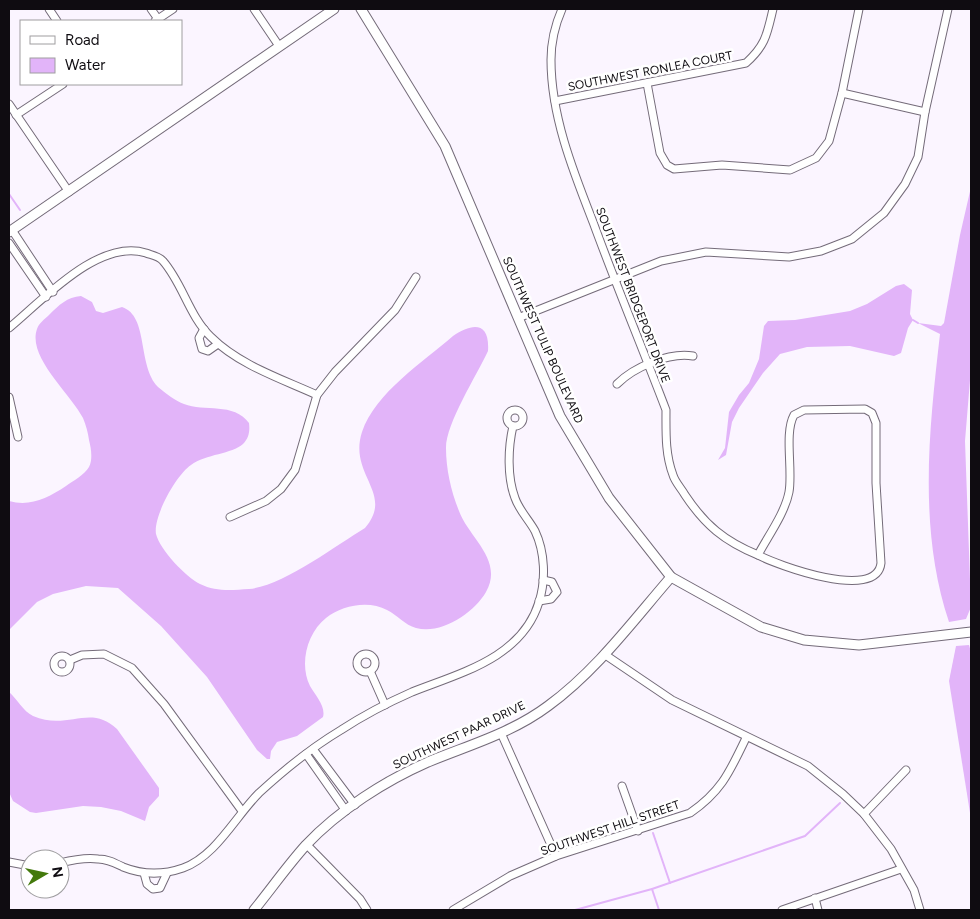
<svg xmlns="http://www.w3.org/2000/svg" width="980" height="919" font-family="Figtree,sans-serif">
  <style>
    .water { fill: #e2b4f9 }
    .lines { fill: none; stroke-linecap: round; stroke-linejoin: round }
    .stream { stroke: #e2b4f9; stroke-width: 2 }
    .minor-casing { stroke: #746b79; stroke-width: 9 }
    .tertiary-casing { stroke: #746b79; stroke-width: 11 }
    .minor { stroke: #fff; stroke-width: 7 }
    .tertiary { stroke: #fff; stroke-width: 9 }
    .labels { text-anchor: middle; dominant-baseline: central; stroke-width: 5; stroke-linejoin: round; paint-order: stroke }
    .street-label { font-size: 12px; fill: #0f0c11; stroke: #fff }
  </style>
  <rect width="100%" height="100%" fill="#fbf5ff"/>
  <g class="water">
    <path d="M971,187V368L965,441L971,607L966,619L949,622C918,529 929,430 940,334L918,323L941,326L944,323L960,235Z"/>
    <polygon points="904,284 912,290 910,314 913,320 908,328 901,353 894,356 850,346 807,347 780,354 763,373 739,408 732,422 726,455 718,460 725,448 729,412 739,395 749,383 759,359 764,326 768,321 795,320 850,311 867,304 896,286"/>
    <path d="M81,296L92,302L96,311L103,313L122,307C149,316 137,365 158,387C165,393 176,401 184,404C204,412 234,402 249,423C250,431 249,438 243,444C232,454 206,454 191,465C177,474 153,516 156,534C160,550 186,577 200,584C216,592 232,590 249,589C283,586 335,546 365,528C395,493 348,475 362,432C375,393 423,362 453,336C472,323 490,321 488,351C477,375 446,423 446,448C446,469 451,491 459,511C469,538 504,560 486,592C474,613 441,635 416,628C405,625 397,615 387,610C369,600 342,605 326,618C307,633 299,664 310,686C315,695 326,706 323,717L297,736L277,742L271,751L270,759H267L257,750L207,677L161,626L118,588L86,586L53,594L37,602L9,630V501C30,507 48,498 66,486C73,481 84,475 89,467C93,459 91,448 89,440C88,433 86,425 83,418C71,394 27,357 37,329C39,323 45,319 49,315C59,305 67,297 81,296Z"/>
    <polygon points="969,645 971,652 971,819 949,681 956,646"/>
    <path d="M9,692C17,699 23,711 33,716C68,731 90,703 117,729L159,788V796L149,807L145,821L121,811L101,807L83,806L36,813L30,812L13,801L9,792Z"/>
  </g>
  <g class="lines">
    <g class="stream">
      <polyline points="9,194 20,210"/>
      <polyline points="913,320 918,323"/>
      <polyline points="653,833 670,883"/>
      <polyline points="652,889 659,910"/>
      <polyline points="575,910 652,889 805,836 840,803"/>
    </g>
    <defs>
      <g id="minor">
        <polyline points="49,9 57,21"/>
        <polyline points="151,9 158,19"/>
        <polyline points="254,9 279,46"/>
        <path d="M562,9C555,25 551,42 551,60C551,116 573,171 593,222C616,285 642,347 666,410C666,432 665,454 673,475C675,482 681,488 685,495C705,525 724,541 758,555"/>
        <polyline points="155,21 173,9"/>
        <polyline points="647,83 660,153 667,165 674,169 722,165 790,170 816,158 829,141 842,93 859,9"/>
        <polyline points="842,93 925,112"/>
        <path d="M555,101L746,63C766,45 767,34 773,9"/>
        <polyline points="9,104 69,192"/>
        <polyline points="16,115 63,84"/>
        <polyline points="12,230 53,292"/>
        <polyline points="9,243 46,297"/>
        <polyline points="518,318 661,261 706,252 789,257 821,251 852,239 884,213 905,184 918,157 925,112 948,9"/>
        <path d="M9,328C43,300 99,238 146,253C151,255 159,256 163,261C183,284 189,316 211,337C239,365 282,379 317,395"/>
        <polyline points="204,329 199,338 202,349 208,351 218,344"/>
        <path d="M617,384C634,367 669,352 693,356"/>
        <polyline points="9,397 18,437"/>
        <path d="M865,409L872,413L876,423V483L881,563C877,602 777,565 758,555C768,536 785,513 789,492C793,470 784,433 794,415L804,410Z"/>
        <circle cx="515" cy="418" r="8"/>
        <polyline points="230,517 266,501 281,489 295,470 317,395 335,372 395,310 416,277"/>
        <polyline points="539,601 551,599 557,592 552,582 543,580"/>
        <polyline points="604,654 672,700 808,766 843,794 864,814 891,849 914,890 920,910"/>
        <circle cx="366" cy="663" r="9"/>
        <circle cx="62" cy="664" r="8"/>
        <polyline points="70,660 82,655 104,654 132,668 164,704 242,811"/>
        <polyline points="370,671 385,705"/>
        <polyline points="501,733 556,856"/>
        <polyline points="313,749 355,805"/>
        <polyline points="306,754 346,811"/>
        <polyline points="622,786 638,831"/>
        <polyline points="864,814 906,770"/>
        <polyline points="307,845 360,899 367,910"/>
        <polyline points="9,862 30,866"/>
        <path d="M60,863C72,860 85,857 98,859C108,859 115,863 123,867C143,875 163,875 183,868C216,856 235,817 259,793C284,770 311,748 341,730C364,715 387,703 412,692C460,673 522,658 539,602C546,580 545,552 535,531C529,520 519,510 515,498C507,477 508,448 513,426"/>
        <polyline points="144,873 147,884 153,889 160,888 167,873"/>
        <polyline points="815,898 818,910"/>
        <path d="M453,910L510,876L556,856L690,813C722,791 730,771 746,738"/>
        <polyline points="782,910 901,869"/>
      </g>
      <g id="tertiary">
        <polyline points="361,9 445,146 560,416 609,498 671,577 761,627 804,640 859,645 971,632"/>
        <polyline points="9,232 334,9"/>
        <path d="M254,910C271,889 288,865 306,845C339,810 385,781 428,762C469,745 512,733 548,706C596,671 632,622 671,577"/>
      </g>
    </defs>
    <use href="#minor" class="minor-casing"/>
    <use href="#tertiary" class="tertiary-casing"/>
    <use href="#minor" class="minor"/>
    <use href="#tertiary" class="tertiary"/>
  </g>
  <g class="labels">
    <g class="street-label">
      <text transform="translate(650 71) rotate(-11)">SOUTHWEST RONLEA COURT</text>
      <text transform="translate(633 295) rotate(69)">SOUTHWEST BRIDGEPORT DRIVE</text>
      <text transform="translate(543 340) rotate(66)">SOUTHWEST TULIP BOULEVARD</text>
      <text transform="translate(459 735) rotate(-25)">SOUTHWEST PAAR DRIVE</text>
      <text transform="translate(610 828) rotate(-19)">SOUTHWEST HILL STREET</text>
    </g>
  </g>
  <rect width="980" height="919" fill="none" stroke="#0f0c11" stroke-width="20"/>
  <rect x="20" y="20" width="162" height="65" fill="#ffffff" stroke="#9f9ea0"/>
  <rect x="30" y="36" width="25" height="8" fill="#ffffff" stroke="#9f9ea0"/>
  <text x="65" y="45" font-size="15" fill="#0f0c11">Road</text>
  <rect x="30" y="58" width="25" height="15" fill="#e2b4f9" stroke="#9f9ea0"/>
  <text x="65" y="70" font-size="15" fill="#0f0c11">Water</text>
  <g transform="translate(45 874) rotate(81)"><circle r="24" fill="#ffffff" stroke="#9f9ea0"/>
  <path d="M0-4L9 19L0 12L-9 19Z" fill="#43790c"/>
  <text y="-8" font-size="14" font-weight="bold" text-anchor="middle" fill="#0f0c11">N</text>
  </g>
</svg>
